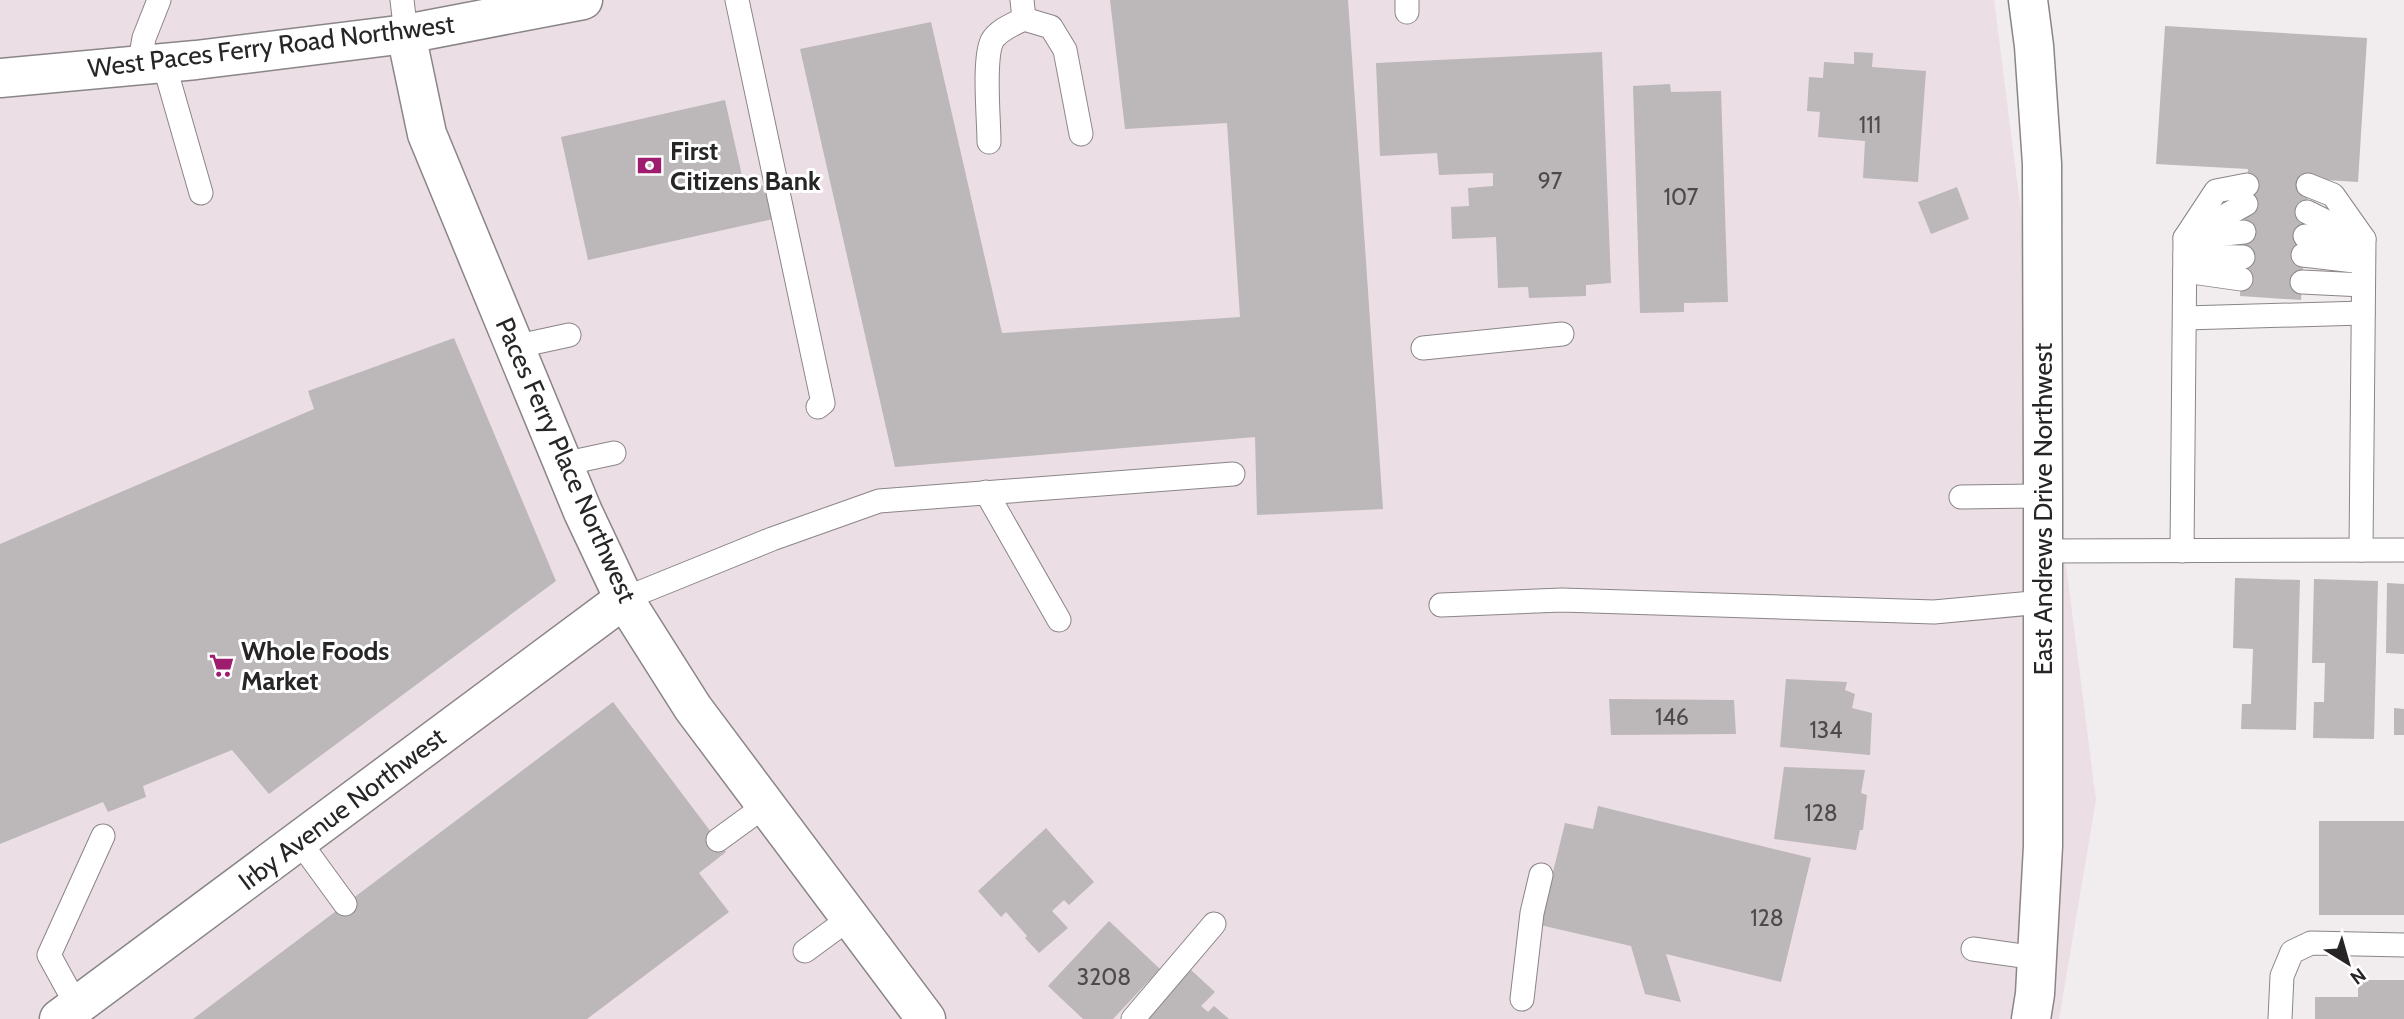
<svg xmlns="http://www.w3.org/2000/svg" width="2404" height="1019" font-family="Cabin,sans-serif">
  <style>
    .built { fill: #ecdee5 }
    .building { fill: #bcb7b9 }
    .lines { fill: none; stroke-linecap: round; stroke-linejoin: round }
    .lane-casing { stroke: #8a8587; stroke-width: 25 }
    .street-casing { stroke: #8a8587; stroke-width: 41 }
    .secondary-casing { stroke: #8a8587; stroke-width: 41 }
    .lane { stroke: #fff; stroke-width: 23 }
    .street { stroke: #fff; stroke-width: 38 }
    .secondary { stroke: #fff; stroke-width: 38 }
    .labels { text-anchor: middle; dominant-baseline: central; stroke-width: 6; stroke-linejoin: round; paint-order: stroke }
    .number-label { font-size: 23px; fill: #4c4a4b }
    .street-label { font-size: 26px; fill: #272526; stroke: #fff }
    .poi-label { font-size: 26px; font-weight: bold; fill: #272526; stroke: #fff; text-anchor: start }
  </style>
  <rect width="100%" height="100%" fill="#f1ecee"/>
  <polygon class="built" points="0,0 1994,0 2096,800 2059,1019 0,1019"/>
  <g class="building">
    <polygon points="1110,0 1348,0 1383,509 1257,515 1255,437 895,467 800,49 931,22 1002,333 1240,317 1227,123 1125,129"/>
    <polygon points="2165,26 2367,38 2358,182 2309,179 2301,300 2240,296 2248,169 2156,164"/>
    <polygon points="1602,52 1611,283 1586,285 1586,296 1529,298 1528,287 1498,288 1496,237 1452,239 1451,207 1469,206 1468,188 1493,186 1493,173 1439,175 1437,153 1380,156 1376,63"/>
    <polygon points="1854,52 1873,53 1872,67 1926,71 1918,182 1863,178 1865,141 1818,137 1820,112 1807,111 1809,77 1823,78 1824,62 1854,64"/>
    <polygon points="1670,84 1671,92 1721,91 1728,302 1684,303 1684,312 1640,313 1633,86"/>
    <polygon points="725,100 745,189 770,184 778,218 588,260 561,137"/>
    <polygon points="1957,187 1969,219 1931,234 1918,202"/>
    <polygon points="454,338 556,581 269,794 232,750 143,786 146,797 108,812 103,802 0,844 0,544 314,409 308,391"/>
    <polygon points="2235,578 2300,580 2296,730 2241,729 2242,704 2251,704 2253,649 2233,648"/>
    <polygon points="2314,579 2378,581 2374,739 2313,738 2314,702 2324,702 2325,663 2312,663"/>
    <polygon points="2387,583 2404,584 2404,654 2386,653"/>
    <polygon points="1786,679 1847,682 1845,690 1855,694 1852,708 1872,713 1870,755 1780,747"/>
    <polygon points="1609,699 1734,700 1736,734 1611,735"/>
    <polygon points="613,702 726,852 699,873 729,912 587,1019 193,1019"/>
    <polygon points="2394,708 2404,709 2404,735 2394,735"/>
    <polygon points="1784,767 1865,770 1861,793 1867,795 1863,830 1860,830 1856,850 1774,839"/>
    <polygon points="1598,806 1811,858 1781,982 1666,954 1681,1002 1645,994 1631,946 1540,925 1565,823 1593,829"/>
    <rect x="2319" y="821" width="85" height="94"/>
    <polygon points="1046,828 1094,882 1069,905 1064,900 1052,911 1068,928 1039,953 1025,938 1027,936 1006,912 1001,917 978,891"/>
    <polygon points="1109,921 1160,969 1113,1019 1083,1019 1048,986"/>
    <polygon points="1191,970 1215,992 1201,1006 1208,1012 1214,1006 1229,1019 1146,1019"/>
    <polygon points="2358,980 2404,980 2404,1019 2315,1019 2315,997 2358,997"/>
  </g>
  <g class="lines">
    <defs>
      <g id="lane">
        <polyline points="402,0 406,34"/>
        <polyline points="737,0 823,403 818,407"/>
        <polyline points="1407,12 1407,0"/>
        <polyline points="1024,19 1051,27 1065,50 1081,134"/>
        <polyline points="164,64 201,193"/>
        <polyline points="139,66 144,38 159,0"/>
        <path d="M989,142C989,119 983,60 992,41C998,30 1014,24 1024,19L1022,0"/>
        <polyline points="2308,185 2333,195 2364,239"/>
        <polyline points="2307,212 2354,235"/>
        <polyline points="2194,233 2246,204"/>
        <polyline points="2305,236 2364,239 2361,550"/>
        <polyline points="2185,238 2216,191 2247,185"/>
        <polyline points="2303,255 2363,262"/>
        <polyline points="2185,256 2243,257"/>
        <polyline points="2185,271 2241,279"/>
        <polyline points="2302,282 2363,285"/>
        <polyline points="2185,318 2363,313"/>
        <polyline points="514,347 569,335"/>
        <polyline points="1423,348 1562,334"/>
        <polyline points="563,464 614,453"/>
        <polyline points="986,492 1059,620"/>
        <polyline points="1961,497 2043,496"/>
        <polyline points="2042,551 2404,550"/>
        <polyline points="2182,551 2185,238 2244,232"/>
        <polyline points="624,599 772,539 879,501 1233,474"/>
        <polyline points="1441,605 1562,600 1934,612 2043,602"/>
        <polyline points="718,840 766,805"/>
        <polyline points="299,841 345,904"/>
        <polyline points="1973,949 2037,958"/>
        <polyline points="805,951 850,918"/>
        <polyline points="1522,999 1532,913 1541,875"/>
        <polyline points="77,1006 49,955 103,836"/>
        <polyline points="1133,1019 1214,924"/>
        <polyline points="2280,1019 2282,976 2292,952 2311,943 2404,945"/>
      </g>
      <g id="street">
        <polyline points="2028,0 2034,46 2042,164 2043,496 2043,846 2035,994 2031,1019"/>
        <polyline points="406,34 427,134 583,512 624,599 693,708 926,1019"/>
        <polyline points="59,1019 624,599"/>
      </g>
      <polyline id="secondary" points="0,78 196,60 406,34 583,0"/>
    </defs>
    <use href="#lane" class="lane-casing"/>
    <use href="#street" class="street-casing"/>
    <use href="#secondary" class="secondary-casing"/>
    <use href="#lane" class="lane"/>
    <use href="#street" class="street"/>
    <use href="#secondary" class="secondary"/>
  </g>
  <defs>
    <symbol id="bank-bare" viewBox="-9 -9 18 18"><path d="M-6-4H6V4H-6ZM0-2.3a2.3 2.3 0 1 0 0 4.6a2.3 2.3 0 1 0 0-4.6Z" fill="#9f1d6e" stroke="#fff" stroke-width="2.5" paint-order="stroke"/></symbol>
    <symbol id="supermarket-bare" viewBox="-9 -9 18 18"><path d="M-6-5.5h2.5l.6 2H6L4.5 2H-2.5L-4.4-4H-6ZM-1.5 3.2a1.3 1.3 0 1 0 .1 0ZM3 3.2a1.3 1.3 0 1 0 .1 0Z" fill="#9f1d6e" stroke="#fff" stroke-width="2.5" paint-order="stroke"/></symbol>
  </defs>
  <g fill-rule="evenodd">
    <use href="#bank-bare" x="632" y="148" width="35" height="35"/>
    <use href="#supermarket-bare" x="204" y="648" width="35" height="35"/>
  </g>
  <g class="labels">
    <g class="number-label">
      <text x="1870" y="125">111</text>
      <text x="1550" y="181">97</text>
      <text x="1681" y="197">107</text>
      <text x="1672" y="717">146</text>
      <text x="1826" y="730">134</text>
      <text x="1821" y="813">128</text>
      <text x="1767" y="918">128</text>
      <text x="1104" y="977">3208</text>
    </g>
    <g class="street-label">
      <text transform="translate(271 46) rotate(-7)">West Paces Ferry Road Northwest</text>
      <text transform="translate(566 460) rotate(66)">Paces Ferry Place Northwest</text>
      <text transform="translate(2043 509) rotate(-90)">East Andrews Drive Northwest</text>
      <text transform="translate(342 809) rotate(-37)">Irby Avenue Northwest</text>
    </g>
    <g class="poi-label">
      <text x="670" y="151">First<tspan x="670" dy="30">Citizens Bank</tspan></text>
      <text x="241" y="651">Whole Foods<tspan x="241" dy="30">Market</tspan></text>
    </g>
  </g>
  <g transform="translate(2348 963) rotate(143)" stroke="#ffffff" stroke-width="5" paint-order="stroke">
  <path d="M0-5L12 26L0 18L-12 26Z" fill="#272526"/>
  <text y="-10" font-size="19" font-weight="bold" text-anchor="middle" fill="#272526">N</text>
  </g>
</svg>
